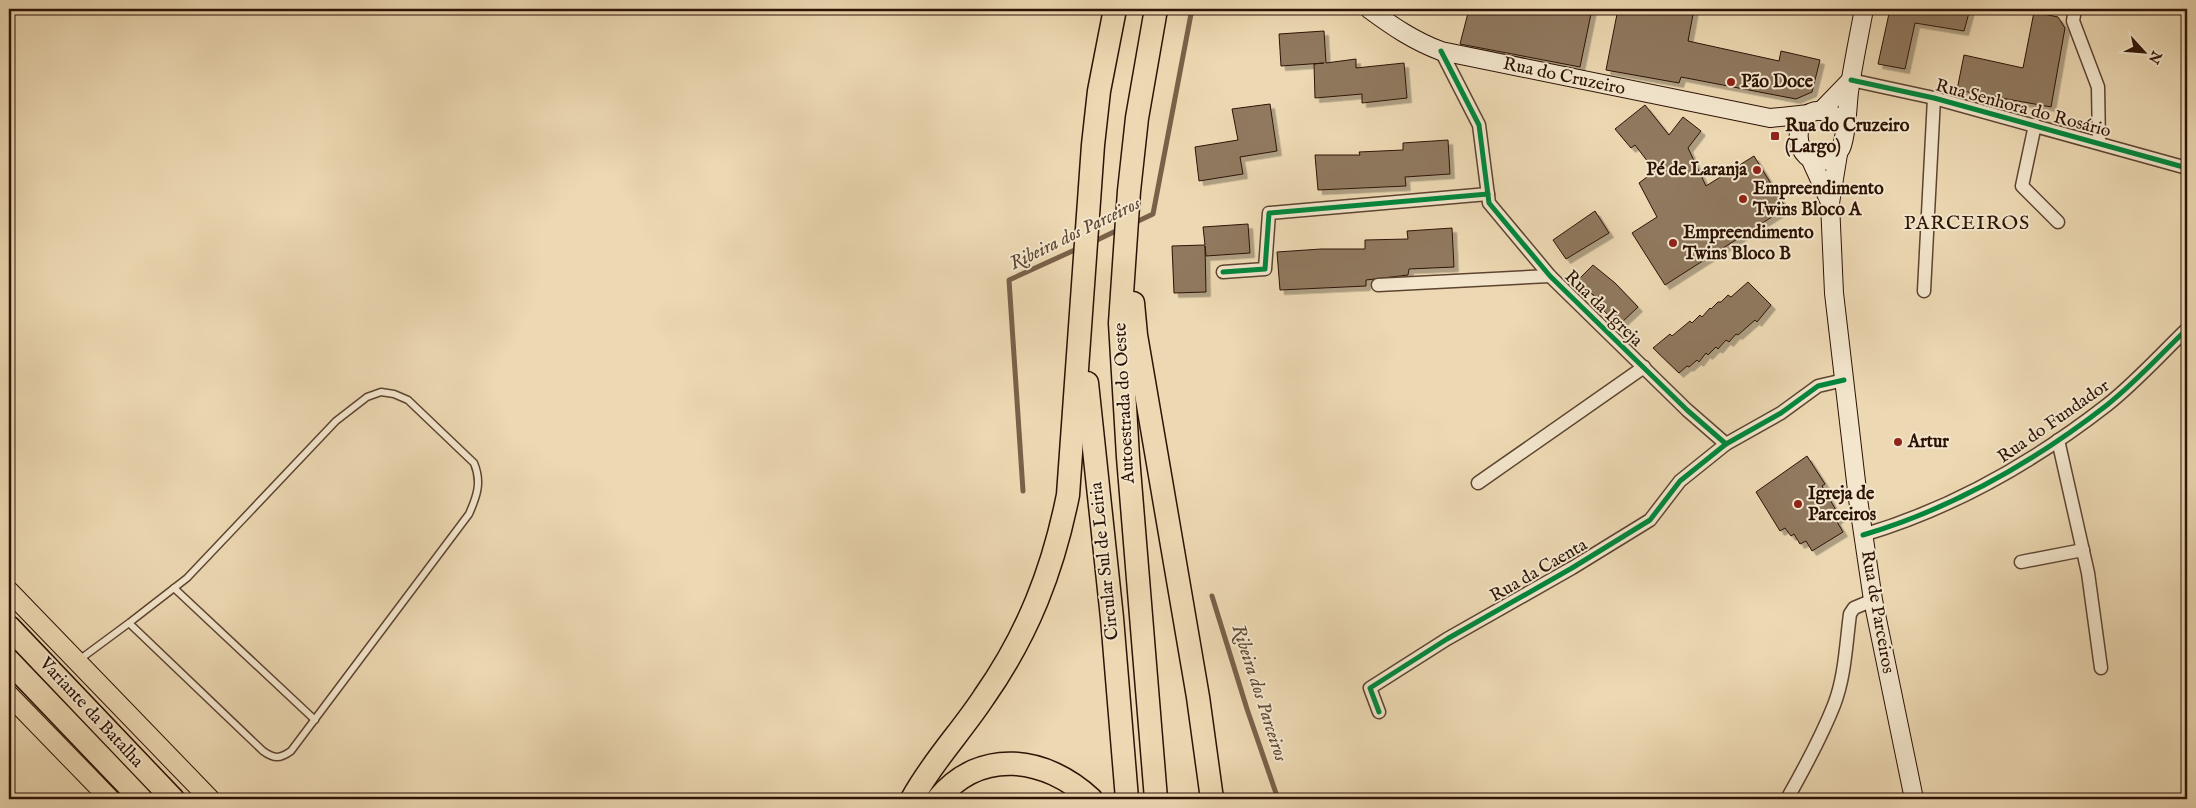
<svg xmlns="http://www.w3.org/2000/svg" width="2196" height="808" font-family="'IM FELL English',serif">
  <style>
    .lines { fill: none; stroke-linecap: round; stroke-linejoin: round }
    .stream { stroke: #796149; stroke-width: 5 }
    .building { fill: #90795f; stroke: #2d1305; filter: url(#shadow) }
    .lane-casing { stroke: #5d4430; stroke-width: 9 }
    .street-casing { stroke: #5d4430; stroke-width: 15 }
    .secondary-casing { stroke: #2d1305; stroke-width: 20 }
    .primary-casing { stroke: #2d1305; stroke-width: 21 }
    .highway-casing { stroke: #2d1305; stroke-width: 25 }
    .lane { stroke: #f3e6cd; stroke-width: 6 }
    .street { stroke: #f3e6cd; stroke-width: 12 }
    .secondary { stroke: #f3e6cd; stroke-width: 18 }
    .primary { stroke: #ecd8b2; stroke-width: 19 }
    .highway { stroke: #ecd8b2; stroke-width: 22 }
    .cycleway-casing { stroke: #f3e6cd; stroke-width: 8 }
    .cycleway { stroke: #00873e; stroke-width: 5 }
    .poi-dot { fill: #8f2418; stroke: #f3e6cd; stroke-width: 2 }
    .labels { text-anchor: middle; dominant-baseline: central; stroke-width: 4; stroke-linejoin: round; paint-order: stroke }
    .street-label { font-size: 18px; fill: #2d1305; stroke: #f3e6cd }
    .poi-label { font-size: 18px; font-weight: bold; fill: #2d1305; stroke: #f3e6cd; text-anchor: start }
    .water-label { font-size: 19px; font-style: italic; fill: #5f4733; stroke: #f3e6cd }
    .quarter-label { font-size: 20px; letter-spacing: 1px; fill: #2d1305; stroke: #f3e6cd }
  </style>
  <defs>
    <filter id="shadow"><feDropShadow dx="4.5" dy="4.5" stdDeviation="0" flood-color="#0004"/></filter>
  </defs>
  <rect width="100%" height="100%" fill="#ecd8b2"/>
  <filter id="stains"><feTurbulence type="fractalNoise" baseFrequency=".004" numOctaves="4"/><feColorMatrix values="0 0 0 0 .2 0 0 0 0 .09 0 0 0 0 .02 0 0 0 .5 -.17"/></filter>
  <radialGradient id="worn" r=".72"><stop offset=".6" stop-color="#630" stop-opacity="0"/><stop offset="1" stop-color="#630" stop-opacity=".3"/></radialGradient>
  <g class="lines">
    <g class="stream">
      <polyline points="1134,223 1153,214 1191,14 1197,9"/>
      <polyline points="1093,242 1120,229"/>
      <polyline points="1023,491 1009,280 1079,248"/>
      <polyline points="1212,596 1247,709 1278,799"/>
    </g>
  </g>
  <g class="building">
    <polygon points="1469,9 1592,9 1580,67 1460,44"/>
    <polygon points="1618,9 1694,9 1688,41 1779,61 1781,51 1820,60 1812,92 1796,99 1681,77 1679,83 1606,70"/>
    <polygon points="1890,9 1970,9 1964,31 1915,23 1905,69 1878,64"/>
    <polygon points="2034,12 2058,17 2065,28 2051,107 1957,90 1964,55 2023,68"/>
    <polygon points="1324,31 1326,63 1356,59 1356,68 1404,63 1407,98 1362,103 1362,94 1315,98 1314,64 1324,63 1281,66 1279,34"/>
    <polygon points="1270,104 1277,151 1240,157 1243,174 1199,181 1195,147 1238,140 1232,109"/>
    <polygon points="1645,105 1669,135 1683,117 1701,131 1688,148 1706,186 1754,156 1786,208 1665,285 1632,233 1657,217 1639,183 1655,171 1635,145 1631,148 1615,129"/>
    <polygon points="1448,140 1450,174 1405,177 1406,186 1318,190 1315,155 1360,155 1359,152 1403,150 1403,143"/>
    <polygon points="1595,211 1609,233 1566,259 1553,240"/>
    <polygon points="1248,224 1250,253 1206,256 1205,246 1206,292 1174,293 1172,246 1205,245 1203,227"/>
    <polygon points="1452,228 1454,267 1409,269 1408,275 1366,280 1366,286 1280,290 1277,252 1321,249 1365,249 1365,240 1408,239 1407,231"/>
    <polygon points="1593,265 1615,283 1638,307 1619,325 1604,311 1607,307 1577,281"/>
    <polygon points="1748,282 1771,305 1757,322 1755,320 1738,335 1736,334 1729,342 1726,340 1718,349 1716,347 1708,355 1706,353 1699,362 1697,360 1689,367 1687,366 1679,373 1653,348 1670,334 1672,336 1690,321 1692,323 1700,315 1702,317 1710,308 1711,309 1718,302 1721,302 1728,295 1731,297"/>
    <polygon points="1807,456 1825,484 1822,486 1840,517 1836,520 1843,532 1812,551 1806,541 1800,544 1794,534 1791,536 1785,528 1780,531 1756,492"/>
  </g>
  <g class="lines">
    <defs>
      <g id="lane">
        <polyline points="174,588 315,720"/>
        <path d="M79,660L129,623L187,578L336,421L367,397L381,392L394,394L408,400L474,463C482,482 477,496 469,514L291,751C280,759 274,759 263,751L129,623"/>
      </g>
      <g id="street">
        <polyline points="2075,9 2073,21 2098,87 2099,143"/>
        <polyline points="1441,51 1479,125 1489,203 1550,276 1687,410 1726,444 1781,413 1818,386 1844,380"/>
        <polyline points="1851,80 1934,98 2187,168"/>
        <polyline points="2035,125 2022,186 2058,222"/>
        <polyline points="1223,272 1265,269 1269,213 1488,194"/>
        <polyline points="1378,285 1550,276"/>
        <polyline points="1924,291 1934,98"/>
        <polyline points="2058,440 2088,573 2101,668"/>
        <polyline points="1478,483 1644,367"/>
        <path d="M1863,535C1951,509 2035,461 2107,405C2135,383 2162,353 2187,329"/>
        <polyline points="2021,562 2083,550"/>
        <polyline points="1379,712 1370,688 1447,639 1572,568 1650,520 1680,481 1726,444"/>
        <path d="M1787,799C1804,769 1821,738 1834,705C1845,677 1846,644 1850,614L1854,608L1873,600"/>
      </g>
      <g id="secondary">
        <path d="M1369,9C1392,26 1414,41 1441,51L1770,118L1809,114"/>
        <polyline points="1821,111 1851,80"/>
        <path d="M1844,126C1839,118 1832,113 1823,111C1789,106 1791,170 1827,160C1833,158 1838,154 1841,148C1847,134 1847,108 1849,92C1853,64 1859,36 1864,9"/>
        <polyline points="1838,154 1830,203 1834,293 1858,499 1873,600 1914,799"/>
        <polyline points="1810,158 1830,202"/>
      </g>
      <g id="primary">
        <polyline points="9,591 210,799"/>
        <polyline points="9,695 110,799"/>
      </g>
      <g id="highway">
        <polyline points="1133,303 1136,335 1198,697 1212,799"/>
        <polyline points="1087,383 1112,618 1127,799"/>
        <polyline points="9,627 173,799"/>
        <polyline points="9,661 141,799"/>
        <path d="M912,799C932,762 961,732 984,697C1028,634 1053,570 1068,495L1093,145L1099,91L1115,9"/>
        <path d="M938,799C981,747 1046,757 1091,799"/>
        <polyline points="1156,799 1128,457 1120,323 1129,191 1137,118 1156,9"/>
      </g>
    </defs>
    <use href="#lane" class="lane-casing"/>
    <use href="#street" class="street-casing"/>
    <use href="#secondary" class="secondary-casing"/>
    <use href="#primary" class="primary-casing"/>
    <use href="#highway" class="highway-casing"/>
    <use href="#lane" class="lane"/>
    <use href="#street" class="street"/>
    <use href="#secondary" class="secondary"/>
    <use href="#primary" class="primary"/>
    <use href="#highway" class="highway"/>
    <defs>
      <g id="cycleway">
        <polyline points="1441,51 1479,125 1489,203 1550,276 1687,410 1726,444 1781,413 1818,386 1844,380"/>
        <polyline points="1851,80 1934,98 2187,168"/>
        <polyline points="1223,272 1265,269 1269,213 1488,194"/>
        <path d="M1863,535C1951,509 2035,461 2107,405C2135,383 2162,353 2187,329"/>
        <polyline points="1379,712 1370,688 1447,639 1572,568 1650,520 1680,481 1726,444"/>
      </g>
    </defs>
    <use href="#cycleway" class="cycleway-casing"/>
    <use href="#cycleway" class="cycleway"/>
  </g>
  <g class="poi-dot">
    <circle cx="1731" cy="82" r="5"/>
    <rect x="1770" y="131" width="10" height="10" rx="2.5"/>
    <circle cx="1757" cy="170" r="5"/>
    <circle cx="1743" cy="199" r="5"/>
    <circle cx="1673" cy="243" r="5"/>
    <circle cx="1898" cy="442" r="5"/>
    <circle cx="1798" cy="504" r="5"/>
  </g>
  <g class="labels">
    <g class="street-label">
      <text transform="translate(1564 77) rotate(12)">Rua do Cruzeiro</text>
      <text transform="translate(2023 109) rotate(15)">Rua Senhora do Rosário</text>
      <text transform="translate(1603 309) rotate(44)">Rua da Igreja</text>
      <text transform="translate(1125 403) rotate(-93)">Autoestrada do Oeste</text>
      <text transform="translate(2054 422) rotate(-35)">Rua do Fundador</text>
      <text transform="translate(1105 561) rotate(-96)">Circular Sul de Leiria</text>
      <text transform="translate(1539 571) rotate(-30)">Rua da Caenta</text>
      <text transform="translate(1877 612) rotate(80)">Rua de Parceiros</text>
      <text transform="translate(91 713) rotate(47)">Variante da Batalha</text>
    </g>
    <g class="poi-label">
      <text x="1741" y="82">Pão Doce</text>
      <text x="1785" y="126">Rua do Cruzeiro<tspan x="1785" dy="21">(Largo)</tspan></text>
      <text x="1747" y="170" text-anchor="end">Pé de Laranja</text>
      <text x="1753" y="189">Empreendimento<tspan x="1753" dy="21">Twins Bloco A</tspan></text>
      <text x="1683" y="233">Empreendimento<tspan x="1683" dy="21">Twins Bloco B</tspan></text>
      <text x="1908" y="442">Artur</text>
      <text x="1808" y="494">Igreja de<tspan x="1808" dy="21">Parceiros</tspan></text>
    </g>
    <g class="water-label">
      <text transform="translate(1075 234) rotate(-26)">Ribeira dos Parceiros</text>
      <text transform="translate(1259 693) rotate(72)">Ribeira dos Parceiros</text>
    </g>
    <g class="quarter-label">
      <text x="1967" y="223">PARCEIROS</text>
    </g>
  </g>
  <rect width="2196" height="808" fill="none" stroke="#ecd8b2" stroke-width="30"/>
  <rect x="10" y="10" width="2176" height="788" fill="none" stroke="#2d1305" stroke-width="2.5"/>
  <rect x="15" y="15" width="2166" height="778" fill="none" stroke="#2d1305"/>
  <g transform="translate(2144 52) rotate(116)" stroke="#f3e6cd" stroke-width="4" paint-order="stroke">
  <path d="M0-4L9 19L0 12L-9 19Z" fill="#2d1305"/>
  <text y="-8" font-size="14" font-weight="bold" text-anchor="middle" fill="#2d1305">N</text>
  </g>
  <rect width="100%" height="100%" filter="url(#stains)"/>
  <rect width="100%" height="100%" fill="url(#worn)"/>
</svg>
